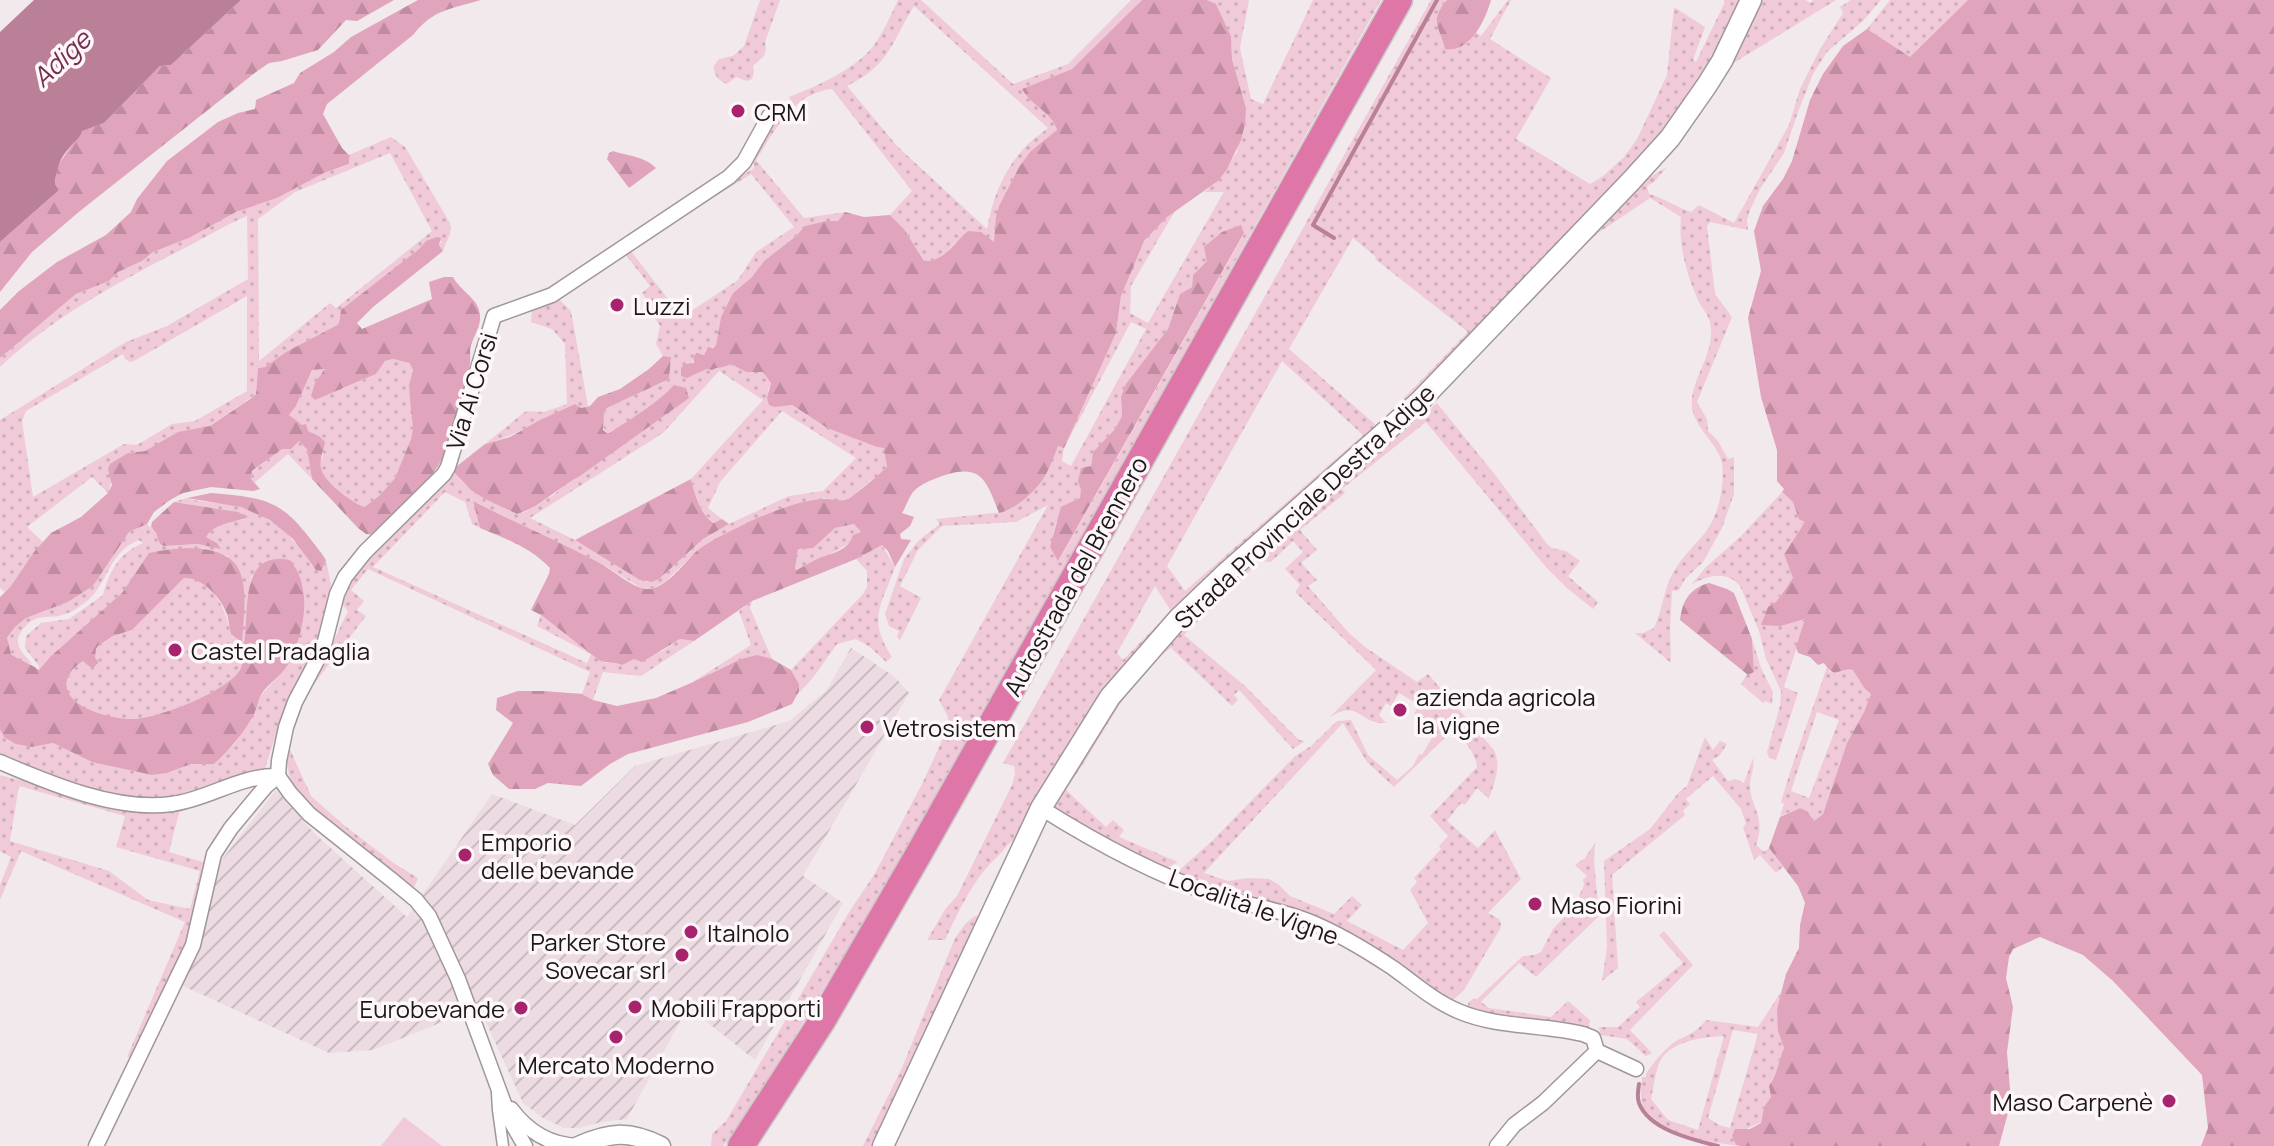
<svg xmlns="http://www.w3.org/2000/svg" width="2274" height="1146" font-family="Manrope,sans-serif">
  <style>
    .industrial { fill: url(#industrial-furrows) }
    .grass { fill: url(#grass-dots); fill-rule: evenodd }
    .forest { fill: url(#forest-firs); fill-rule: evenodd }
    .green { fill: #f0cad9 }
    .water { fill: #b98098 }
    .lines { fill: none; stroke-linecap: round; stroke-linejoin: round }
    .stream { stroke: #b98098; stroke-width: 4 }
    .pedestrian-casing { stroke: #9f979a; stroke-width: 13 }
    .minor-casing { stroke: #9f979a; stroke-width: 17 }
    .tertiary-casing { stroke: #9f979a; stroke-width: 21 }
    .secondary-casing { stroke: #9f979a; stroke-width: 23 }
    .motorway-casing { stroke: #c8c8c8; stroke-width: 29 }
    .pedestrian { stroke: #fff; stroke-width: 10 }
    .minor { stroke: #fff; stroke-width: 14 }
    .tertiary { stroke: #fff; stroke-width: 18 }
    .secondary { stroke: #fff; stroke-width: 20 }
    .motorway { stroke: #de77a7; stroke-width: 26 }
    .poi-dot { fill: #a8236d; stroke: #fef7fa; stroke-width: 3 }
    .labels { text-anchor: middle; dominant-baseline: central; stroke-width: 7; stroke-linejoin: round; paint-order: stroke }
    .poi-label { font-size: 24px; fill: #1b1819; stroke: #fef7fa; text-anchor: start }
    .street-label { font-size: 24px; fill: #1b1819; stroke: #fef7fa }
    .water-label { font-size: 26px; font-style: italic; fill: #752e51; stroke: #fef7fa }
  </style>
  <defs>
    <pattern id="industrial-furrows" width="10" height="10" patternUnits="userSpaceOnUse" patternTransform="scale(2)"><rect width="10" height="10" fill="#ecdbe2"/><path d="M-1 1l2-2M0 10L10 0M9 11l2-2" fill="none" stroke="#cabbc1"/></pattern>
    <pattern id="grass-dots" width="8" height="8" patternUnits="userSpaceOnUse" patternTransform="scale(2)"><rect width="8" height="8" fill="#f0cad9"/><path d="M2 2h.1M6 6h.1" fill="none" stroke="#cdadba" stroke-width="1.8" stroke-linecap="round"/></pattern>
    <pattern id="forest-firs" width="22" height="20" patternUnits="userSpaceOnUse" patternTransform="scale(2)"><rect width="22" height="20" fill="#e0a4bd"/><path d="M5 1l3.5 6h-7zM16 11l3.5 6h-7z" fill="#c08ca2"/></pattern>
  </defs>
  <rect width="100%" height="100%" fill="#f2e9ec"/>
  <polygon class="industrial" points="851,648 895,677 909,693 803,876 843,903 755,1060 688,1007 627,1119 602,1122 578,1128 564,1128 543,1118 523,1103 479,1007 373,1050 329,1053 181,985 197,948 220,862 276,790 315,834 407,917 492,794 575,825 635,766 789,721 826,691"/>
  <g class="grass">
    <path d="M760,0H780L765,42L766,49L764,56L753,66L754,72L752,79L747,81L736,77L727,84C719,81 713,75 714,66L719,59L733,56L744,46Z"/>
    <path d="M898,0H921L1013,84L1068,64L1131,0H1142L1072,69L1022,89C1031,106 1051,111 1057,130L1019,167L999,206L994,243L956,242C946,253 940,261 924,261L904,229L890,215L912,191L832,89C792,94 776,129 756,160L804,218L845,212L838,221H826L805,226L796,236L764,261L752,277L733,293L721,317L716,345L706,350L704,355L697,353L693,356L692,376L707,369L712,370L731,364L746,372L763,371L771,383L768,390L775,407L791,405L827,428L877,447L885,448L887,467L882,474L871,480L850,498L836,501L824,498L784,507L727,533L697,551L665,582L654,588L643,589L600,563L473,501L480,528L472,524L465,502L445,492L373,567L587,663L591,654L537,626L541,615L605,663L649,656L662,651L680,639L694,641L641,676L603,672L593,700L582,694L590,672L368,569L351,590L364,601L357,610L366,616L311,688L348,611L343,605L340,596C367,545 422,518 452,470L464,483L485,499L517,514L525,512L555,494L565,483L580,476L658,418L668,392C659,403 622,424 608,434C600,427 602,416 607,408L669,379L671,357L663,356L656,344L660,326L647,306L650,304L642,293L650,286L625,254L628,248L754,168L752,158L782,113L793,105L789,97C815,87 858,68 874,45C884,31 891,15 898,0ZM914,6L1048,128C1042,133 1034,138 1028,144C1004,168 993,196 987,229L898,147L847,86C890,65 891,43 914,6ZM751,174L794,227L756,252L738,280L682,317L630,250ZM719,371L763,400L691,479C694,493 701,516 715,523L722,519L708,508L720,482L782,411L856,458L823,491L789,496L729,524L703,539L659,579L646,582L575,540L530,518L663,433Z"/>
    <path d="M1207,0H1249L1240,48L1251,99L1263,104L1313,0H1381L886,886L751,1108L723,1146H711L712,1134L726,1121L851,909L874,875L922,784L946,732L948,717L939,700L1048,505L1016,522L942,526L918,550L900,586L921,598L900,640L897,637L899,631L889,626L885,614L904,559L919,540L940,524L936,519L1004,512L1012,508L1043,479L1058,446L1064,447L1116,333L1121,296L1138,252L1144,241L1167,217L1175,211L1131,286L1130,313L1148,323L1224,192H1204L1218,181L1237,152L1246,108L1232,59L1231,36L1216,4ZM1241,226L1244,234L1059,560C1057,554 1053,547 1053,541C1052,525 1064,503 1080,498L1091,466L1093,452L1115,429L1122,416L1121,397L1168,329L1180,294L1192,287L1193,275ZM1131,322L1146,329L1071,466L1062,461L1064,448Z"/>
    <path d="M1431,0H1447C1429,21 1439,25 1445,49L1468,43L1475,31L1481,36L1508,0H1511L1490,39L1551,78L1516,139L1590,184L1603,176L1624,157L1637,139L1667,75L1674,7L1705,27L1693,60L1696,62L1724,4V0H1744L1711,66L1663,135L1380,432L1174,613L1021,836C1005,844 1008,847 997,857C973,879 959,911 945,940H927L946,908L957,896L1012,785L1015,774L1014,766L1003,763ZM1353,238L1376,257L1375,259L1468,332L1377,426L1289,349ZM1282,361L1363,435L1185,591L1167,566ZM1155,586L1171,611L1123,660L1117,653Z"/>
    <polygon points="1758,0 1805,0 1811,3 1813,0 1836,0 1727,67"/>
    <path d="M1851,0H1881L1863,21L1827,52L1813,74L1798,112L1784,153L1760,189L1750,210L1747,220L1748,230L1710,222L1707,226L1715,294L1732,317L1697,402L1707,419L1708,431L1718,441L1728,459L1734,457V494L1722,528L1703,562L1685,579L1679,590L1672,591L1670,628L1671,663L1635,633H1643L1654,628C1663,610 1663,589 1674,571C1682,557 1695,545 1705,533C1719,514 1725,486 1722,463C1719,443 1688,425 1692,398C1696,371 1716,350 1710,322C1708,314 1701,307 1698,300C1687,275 1678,245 1681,217L1650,198L1598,233L1584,246L1637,185L1667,167L1654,182L1647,186L1649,194C1664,198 1676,207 1691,212L1699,205L1734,223L1789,125L1800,89L1820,49L1843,13L1840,7Z"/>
    <polygon points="1890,0 1968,0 1910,58 1867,29"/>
    <path d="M391,137L405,147L450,223C453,235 446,240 443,251L439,245L442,241H426L419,249L389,273L339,324L286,352L265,367L258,368L256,394L210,426L156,445L145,451L128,453L112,479L108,493L92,477L27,527L43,542L11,586L5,592L0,588V420L126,342L167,326L248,279L247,216C225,225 203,239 181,250C118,282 52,318 0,367V358L76,294L109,281L118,272L142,261L153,252L189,238L236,212L277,198L324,173L348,165L349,155ZM390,153L432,231L336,308L330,303L259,361L258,219L295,192ZM247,296V391L195,421L172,424L137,445L124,444L33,497L22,421L26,411L123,354L125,359L130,362L134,361Z"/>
    <path d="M559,299L571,311L588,406L581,408L575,404C544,418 518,435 485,444L526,411L544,412L567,404L565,344L552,329L531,322L532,310Z"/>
    <path d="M393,359L410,362L413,370L409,385L413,428L411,439L395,478L379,496L363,507C351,502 323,481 321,468C319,458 321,465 323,455C324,450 320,442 319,436L308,431L289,415L296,406L312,370L325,369L342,389L376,374L385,361Z"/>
    <path d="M1437,403L1496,476L1547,544L1552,548L1566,551L1580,561L1568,576L1598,602L1593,609L1567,588L1545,566L1426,422L1342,489L1345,493L1300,530L1317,550L1301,563L1317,580L1308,586L1348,632L1365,647L1417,682L1428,674L1494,750C1502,767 1494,782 1489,799L1477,788L1465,805L1461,803L1447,821L1478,848L1495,830L1521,879L1488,913L1499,919L1501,924L1500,929L1464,990L1451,1002L1398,966L1176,873L1212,841L1295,756L1311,746L1337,721L1351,720L1368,755L1397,780L1413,766L1419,754L1422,755L1437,729L1414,714L1419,705L1399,693L1391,706L1386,703L1379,715L1386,723C1359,725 1359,697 1329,718L1376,670L1295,592L1300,585L1285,569L1303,552L1293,541L1271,562L1260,561L1184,635L1245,686L1299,740L1305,741L1293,749L1239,690L1234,695L1238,700L1232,706L1171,648C1139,666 1107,726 1087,758C1080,769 1073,779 1066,790L1106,827L1113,820L1124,830L1119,837L1178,862L1166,868L1079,827L1052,807L1115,702L1160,646L1285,532ZM1343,723L1367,762L1394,787L1453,730C1463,739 1476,753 1477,767L1430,816L1448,836L1439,846L1441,849L1414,878L1417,882L1410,890L1428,923L1403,950L1347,921L1362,905L1352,896L1334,914L1290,896L1278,884L1269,879L1248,878L1228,881L1204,873Z"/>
    <polygon points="299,441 307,448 312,479 288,454 254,483 251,479 252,472 282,448"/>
    <path d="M1782,492L1793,502L1806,520L1784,554L1794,578L1785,588L1776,602L1781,626L1806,619L1784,687L1798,693L1776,760L1769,758L1767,752L1780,706L1781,691L1766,659L1759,631L1740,586C1727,570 1707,575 1691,585L1706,567L1741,536Z"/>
    <path d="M187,498C201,503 217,502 232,505C267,511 294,536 312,566L323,567L326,560L331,584L321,634L308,665L284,708L265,769L231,778L180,798L136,801L70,784L0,755V729L4,737L32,747L53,743L92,762L152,775L167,773L191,764H214L234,744L249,723L262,694L286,668L295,645L304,611L303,586L294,565L251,576L245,643L247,646L243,652C243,658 243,664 240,670C227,692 158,718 134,719C113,720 51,706 70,673C73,669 79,664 84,661L91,669L96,649L99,645L113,636L132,630L184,578C213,577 226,610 231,634L242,641L228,556L203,548L108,612L100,613L50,657L39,670V666L25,648L26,636L41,623L69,619L103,595C109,572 119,553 143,543L139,540C108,552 109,583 87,601C80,606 73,612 65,614C47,621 36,610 21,632C12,645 24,654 32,664C16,661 9,655 7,639L15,627L26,618L68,602L93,586L129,532L147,524L156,533L160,544L164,546L198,544L220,548L217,543L205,537C215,524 228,520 244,520L227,510L174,502Z"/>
    <path d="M854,524L861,532C840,554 822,555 797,571L795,569L798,549L813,547L835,528Z"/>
    <path d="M882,545L895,567C881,607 867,618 892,657L886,662L870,647L856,639L837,644L812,679L796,696L799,684L791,670L863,594L867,587V571L856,559Z"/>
    <path d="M752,601L750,608L772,659C743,652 718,671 691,683L751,645L739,611Z"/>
    <polygon points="1752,639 1761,668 1773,692 1772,704 1765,701 1763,703 1741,684 1747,674 1754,672"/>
    <path d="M1827,667L1830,672L1847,669L1854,670L1865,689L1871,694L1864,712L1847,743L1823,814L1814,821L1807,811L1800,808L1780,816L1784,804L1781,802C1794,756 1812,712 1827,667ZM1817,712L1839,720L1809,798L1791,791Z"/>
    <path d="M1705,737L1713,750L1720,741L1727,744L1720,755L1712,760L1728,781L1735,779L1744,783L1753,758C1755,767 1751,774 1750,783C1749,807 1767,815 1756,845L1764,852L1769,848L1783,867L1776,873L1760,855L1754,860L1743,827L1746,824L1741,809L1713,776L1686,799L1690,804L1683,811L1685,815L1612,875L1618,968L1602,981L1607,947L1604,861L1650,829L1679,792L1687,786Z"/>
    <polygon points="288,745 311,796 345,826 395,864 418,878 413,890 304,802 289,775 286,757"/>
    <path d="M0,775C10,778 21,780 31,782C80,796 128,821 180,809L169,852L206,863L194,926L135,1057H127L185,922L21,851L0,900V885L11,857L0,851ZM19,786L125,816L116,847L200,871L190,909L148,900L109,871L10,841Z"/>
    <polygon points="1595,843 1594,861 1599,916 1536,977 1519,963 1481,1002 1489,1008 1551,1017 1568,1001 1590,1020 1589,1028 1500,1017 1468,1008 1468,1003 1474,998 1477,999 1523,956 1534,955 1541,952 1553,929 1570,911 1581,903 1579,896 1584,885 1583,879 1587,876 1575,865 1585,858"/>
    <polygon points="975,916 983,916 914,1065 873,1146 863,1146 901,1070 955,938 966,923"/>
    <polygon points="1664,931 1693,965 1630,1030 1652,1053 1646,1056 1627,1039 1601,1035 1599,1027 1618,1027 1640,1007 1636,1002 1683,963 1659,935"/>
    <path d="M1781,992C1776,1012 1777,1028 1784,1048C1778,1061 1778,1074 1769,1086L1771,1097L1764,1107L1761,1122L1732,1136L1736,1145C1710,1144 1659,1132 1644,1108C1639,1098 1641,1087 1642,1077H1646V1074C1654,1062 1662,1052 1673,1043C1687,1034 1694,1035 1706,1020L1758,1027ZM1733,1030L1758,1034L1730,1128L1719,1125L1708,1118ZM1724,1036L1698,1130L1668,1120L1651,1099C1654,1087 1655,1072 1660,1061C1671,1041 1703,1037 1724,1036Z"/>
  </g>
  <g class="forest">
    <polygon points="241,0 394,0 357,21 346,20 318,50 282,61 269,63 256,72 80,211 32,252 0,292 0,242 59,190 55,184 57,167 81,131 104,123 160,66 171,65"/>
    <path d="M418,0H481C452,9 433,9 413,35L327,104L323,114L342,148L349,155V164L324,173L277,198L236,212L189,238L153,252L142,261L118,272L109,281L76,294L0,358V310L19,291L57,262L106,235L131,212L137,199L167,161L218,122L238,113L255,109L256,100L294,83L300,73L334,52L351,37Z"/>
    <path d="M1142,0H1207L1216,4L1231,36L1232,59L1246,108L1245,124L1241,140L1227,169L1218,181L1167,217L1144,241L1121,296L1116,333L1064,448L1058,446C1054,456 1050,467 1045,476C1037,490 1015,510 999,513C986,479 981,463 942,476C934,479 920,484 914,491C909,496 906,507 902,513L914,517L910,526L900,534L901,539L911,540L895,567L888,551L882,545L856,559L752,601L694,641L680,639L642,662L634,659L622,665C614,661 607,664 599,660L541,615L531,610L549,574L550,568C530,547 506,539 480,528L473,501C514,522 557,541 598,562C611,569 632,587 645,589C666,591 684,562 698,550C714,538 733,530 751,521C773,511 796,502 820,499C830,498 840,503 850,498C854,495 884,471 887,467L884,448L877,447L827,428L792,405L775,407L769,405L767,398L771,383L763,372H746L731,364C724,368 718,367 712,370L707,369L687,378L681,376V368L685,364L694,363L693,356L697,353L704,355L708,347L713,348L716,345L721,317L733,293L752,277L764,261L796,236L805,226L826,221H838L845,212L864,217L890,215L904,229L924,261C944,262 954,243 968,231L981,232L994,242L996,217L999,206L1019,167L1031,151L1057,130C1051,111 1031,106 1022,89L1072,69ZM854,524L861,532L853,535C848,552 830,553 815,560C809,563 803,567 797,570L795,569L798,549L813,548L835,528Z"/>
    <path d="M1447,0H1491C1485,21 1470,53 1445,49C1439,25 1429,21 1447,0Z"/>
    <path d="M1968,0H2274V1146H2201L2208,1128L2202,1075L2113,981L2083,955L2040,937L2013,949L2009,957L2006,978L2013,1007L2007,1052L2011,1102L1999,1146H1741L1736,1145L1732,1136L1735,1129H1750L1761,1123L1764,1107L1771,1097L1769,1086C1778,1074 1778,1061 1784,1048L1778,1031L1777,1009L1786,974L1799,948L1800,925L1805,903L1798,886L1769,848L1780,817L1800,808L1807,811L1814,821L1823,814L1847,743L1864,712L1871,694L1865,689L1853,670C1837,667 1836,681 1824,663L1818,665L1810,657L1798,653L1796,647L1805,619L1781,626L1761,625L1768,607L1776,602L1793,578L1784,554L1805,522L1799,519L1793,502L1782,492L1784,489L1777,481V450L1761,397L1748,318L1761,271L1754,231L1763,206L1783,179L1792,161L1810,100L1823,74L1843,46L1867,29L1910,57Z"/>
    <path d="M613,151C628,156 644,156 656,168L629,188L607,159L609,153Z"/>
    <polygon points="1241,225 1244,233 1058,561 1050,547 1061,507 1080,498 1081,490 1078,481 1081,468 1091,466 1093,452 1115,429 1122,416 1121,397 1126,384 1168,329 1180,294 1192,287 1193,275 1207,261 1204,247 1222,232"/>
    <path d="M437,237L441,238L439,245L443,251L373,307L357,323L362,329L432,299L429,282L444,277H453C460,290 476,298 479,310C483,324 475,333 471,345C469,351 471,357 470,363C466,387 461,412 453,435C440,476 404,506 374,535L366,534L358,528L312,479L307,449L299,441L291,449H282L252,471L251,479L260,489L253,491L211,487L183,493L170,500L154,512L147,524L129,532L93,586L68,602L26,618L15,627L7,638L11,654C20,661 30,663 39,670L50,657L122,593L149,553C175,547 228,541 240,572C248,593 243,620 242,642L231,634C229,627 229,621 227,614C220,597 204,578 184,578L132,630L113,636L99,645L96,649L95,658L99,662L92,669L83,661C79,664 72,669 70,673C51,706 114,720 134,719C159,718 226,692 240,670C243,664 243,658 242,652L247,646L244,644C250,611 238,550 290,560C314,589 304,635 287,666C281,676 269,683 262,693C258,700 257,709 253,716C243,734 229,750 214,764H191L167,773L152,775L92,762L53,743L32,747L16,744L4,737L0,729V597L11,586L34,552L51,533L81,517L108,493L112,485L108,469L110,464L128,453L145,451L178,432L210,426L250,399L256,394L258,368L265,367L286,352L339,324L341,310L419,249L426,241ZM393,359L410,363L413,370L409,385L410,400L413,428L411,439L395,478L379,496L364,507C351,502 323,481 321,468C319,460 324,450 325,442L319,436L308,431L306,424L302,425L289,415L296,406L312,370L325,369L315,383L311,396L315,400L376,374L385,361Z"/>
    <path d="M663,356L671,357L669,379L607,408L604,413L603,430L608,434C631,418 656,405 674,385L686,388L689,398L580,476C558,487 541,507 517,514L485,499L471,490L452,470L485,444L510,437L540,420L575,404L581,408L590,406L598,397L620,389L649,369Z"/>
    <path d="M691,479C694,493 701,516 714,523L722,519L729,524L703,539L659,579L652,582L640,580L575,540Z"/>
    <path d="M211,493C275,498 284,503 322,554L326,560L321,571L316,570L293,539L270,520L241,507L187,498Z"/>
    <path d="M174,502L238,512L248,517C232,524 217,521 206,537L217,543L221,549L198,544L164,546L160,544L156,533L151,527L152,522Z"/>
    <path d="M1709,583L1727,589L1734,593L1752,639L1754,672L1748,675L1680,620C1682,601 1690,588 1709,583Z"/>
    <polygon points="757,655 772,659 791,670 799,684 799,691 792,704 748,722 628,754 610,764 581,786 548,783 535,789 509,789 493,775 488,764 513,723 496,710 497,698 518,691 544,691 582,694 593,700 617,706 656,698 691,683 741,659"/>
  </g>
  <polygon class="green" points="404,1117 442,1146 381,1146"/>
  <path class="water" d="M34,0H241L171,65L160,66L104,123L82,131C79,140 75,140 70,147C60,158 56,169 55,184L59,190L0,242V32Z"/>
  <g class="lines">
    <g class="stream">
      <polyline points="1334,238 1313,225 1437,0"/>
      <path d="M1639,1084C1638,1090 1637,1098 1639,1103C1649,1130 1694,1140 1718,1146"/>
    </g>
    <defs>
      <polyline id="pedestrian" points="497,1093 498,1110 503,1146"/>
      <g id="minor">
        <path d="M0,762C49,783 117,812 172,804C209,799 240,775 278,776"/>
        <polyline points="278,776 290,793 309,814 393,881 416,900 429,916 458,979 510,1120 525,1146"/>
        <path d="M1041,808C1095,842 1154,874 1215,895C1245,905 1278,909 1308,921C1338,933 1366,950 1393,968C1414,983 1434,1001 1458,1011C1497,1028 1543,1024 1583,1034L1593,1038L1597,1051L1636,1069"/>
        <path d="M511,1109C528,1132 549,1145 578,1146"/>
        <polyline points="96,1146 193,945 214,854 231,828 266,786 278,776 279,761 286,727 295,702 323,649 337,594 345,577 365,552 444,474 448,467 494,316 552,295 729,177 744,162 770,115"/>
        <polyline points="1497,1146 1514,1125 1543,1103 1597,1051"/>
      </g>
      <path id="tertiary" d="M578,1146C610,1132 629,1130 661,1146"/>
      <polyline id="secondary" points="883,1146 1041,808 1110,697 1178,619 1225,574 1420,401 1631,181 1670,138 1707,85 1722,61 1751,0"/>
      <polyline id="motorway" points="741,1146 822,1021 918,855 1399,0"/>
    </defs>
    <use href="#pedestrian" class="pedestrian-casing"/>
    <use href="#minor" class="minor-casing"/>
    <use href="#tertiary" class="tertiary-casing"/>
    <use href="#secondary" class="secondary-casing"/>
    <use href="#motorway" class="motorway-casing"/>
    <use href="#pedestrian" class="pedestrian"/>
    <use href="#minor" class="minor"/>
    <use href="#tertiary" class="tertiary"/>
    <use href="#secondary" class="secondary"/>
    <use href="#motorway" class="motorway"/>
  </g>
  <g class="poi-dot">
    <circle cx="738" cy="111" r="8"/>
    <circle cx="617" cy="305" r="8"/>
    <circle cx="175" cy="650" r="8"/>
    <circle cx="1400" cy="710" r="8"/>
    <circle cx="867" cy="727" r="8"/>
    <circle cx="465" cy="855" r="8"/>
    <circle cx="1535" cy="904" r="8"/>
    <circle cx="691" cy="932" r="8"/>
    <circle cx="682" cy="955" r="8"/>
    <circle cx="635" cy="1007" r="8"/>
    <circle cx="521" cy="1008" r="8"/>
    <circle cx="616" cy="1037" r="8"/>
    <circle cx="2169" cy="1101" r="8"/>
  </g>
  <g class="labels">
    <g class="poi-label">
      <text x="754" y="111">CRM</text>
      <text x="633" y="305">Luzzi</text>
      <text x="191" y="650">Castel Pradaglia</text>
      <text x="1416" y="696">azienda agricola<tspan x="1416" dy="28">la vigne</tspan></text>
      <text x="883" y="727">Vetrosistem</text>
      <text x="481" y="841">Emporio<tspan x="481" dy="28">delle bevande</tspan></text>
      <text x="1551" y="904">Maso Fiorini</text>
      <text x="707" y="932">Italnolo</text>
      <text x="666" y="941" text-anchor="end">Parker Store<tspan x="666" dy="28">Sovecar srl</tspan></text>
      <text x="651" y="1007">Mobili Frapporti</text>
      <text x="505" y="1008" text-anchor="end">Eurobevande</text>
      <text x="616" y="1064" text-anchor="middle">Mercato Moderno</text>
      <text x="2153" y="1101" text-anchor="end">Maso Carpenè</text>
    </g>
    <g class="street-label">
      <text transform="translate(471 391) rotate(-73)">Via Ai Corsi</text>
      <text transform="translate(1304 506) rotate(-43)">Strada Provinciale Destra Adige</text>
      <text transform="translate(1075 576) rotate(-61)">Autostrada del Brennero</text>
      <text transform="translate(1254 906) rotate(20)">Località le Vigne</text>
    </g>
    <g class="water-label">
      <text transform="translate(61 58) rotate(-43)">Adige</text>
    </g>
  </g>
</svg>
